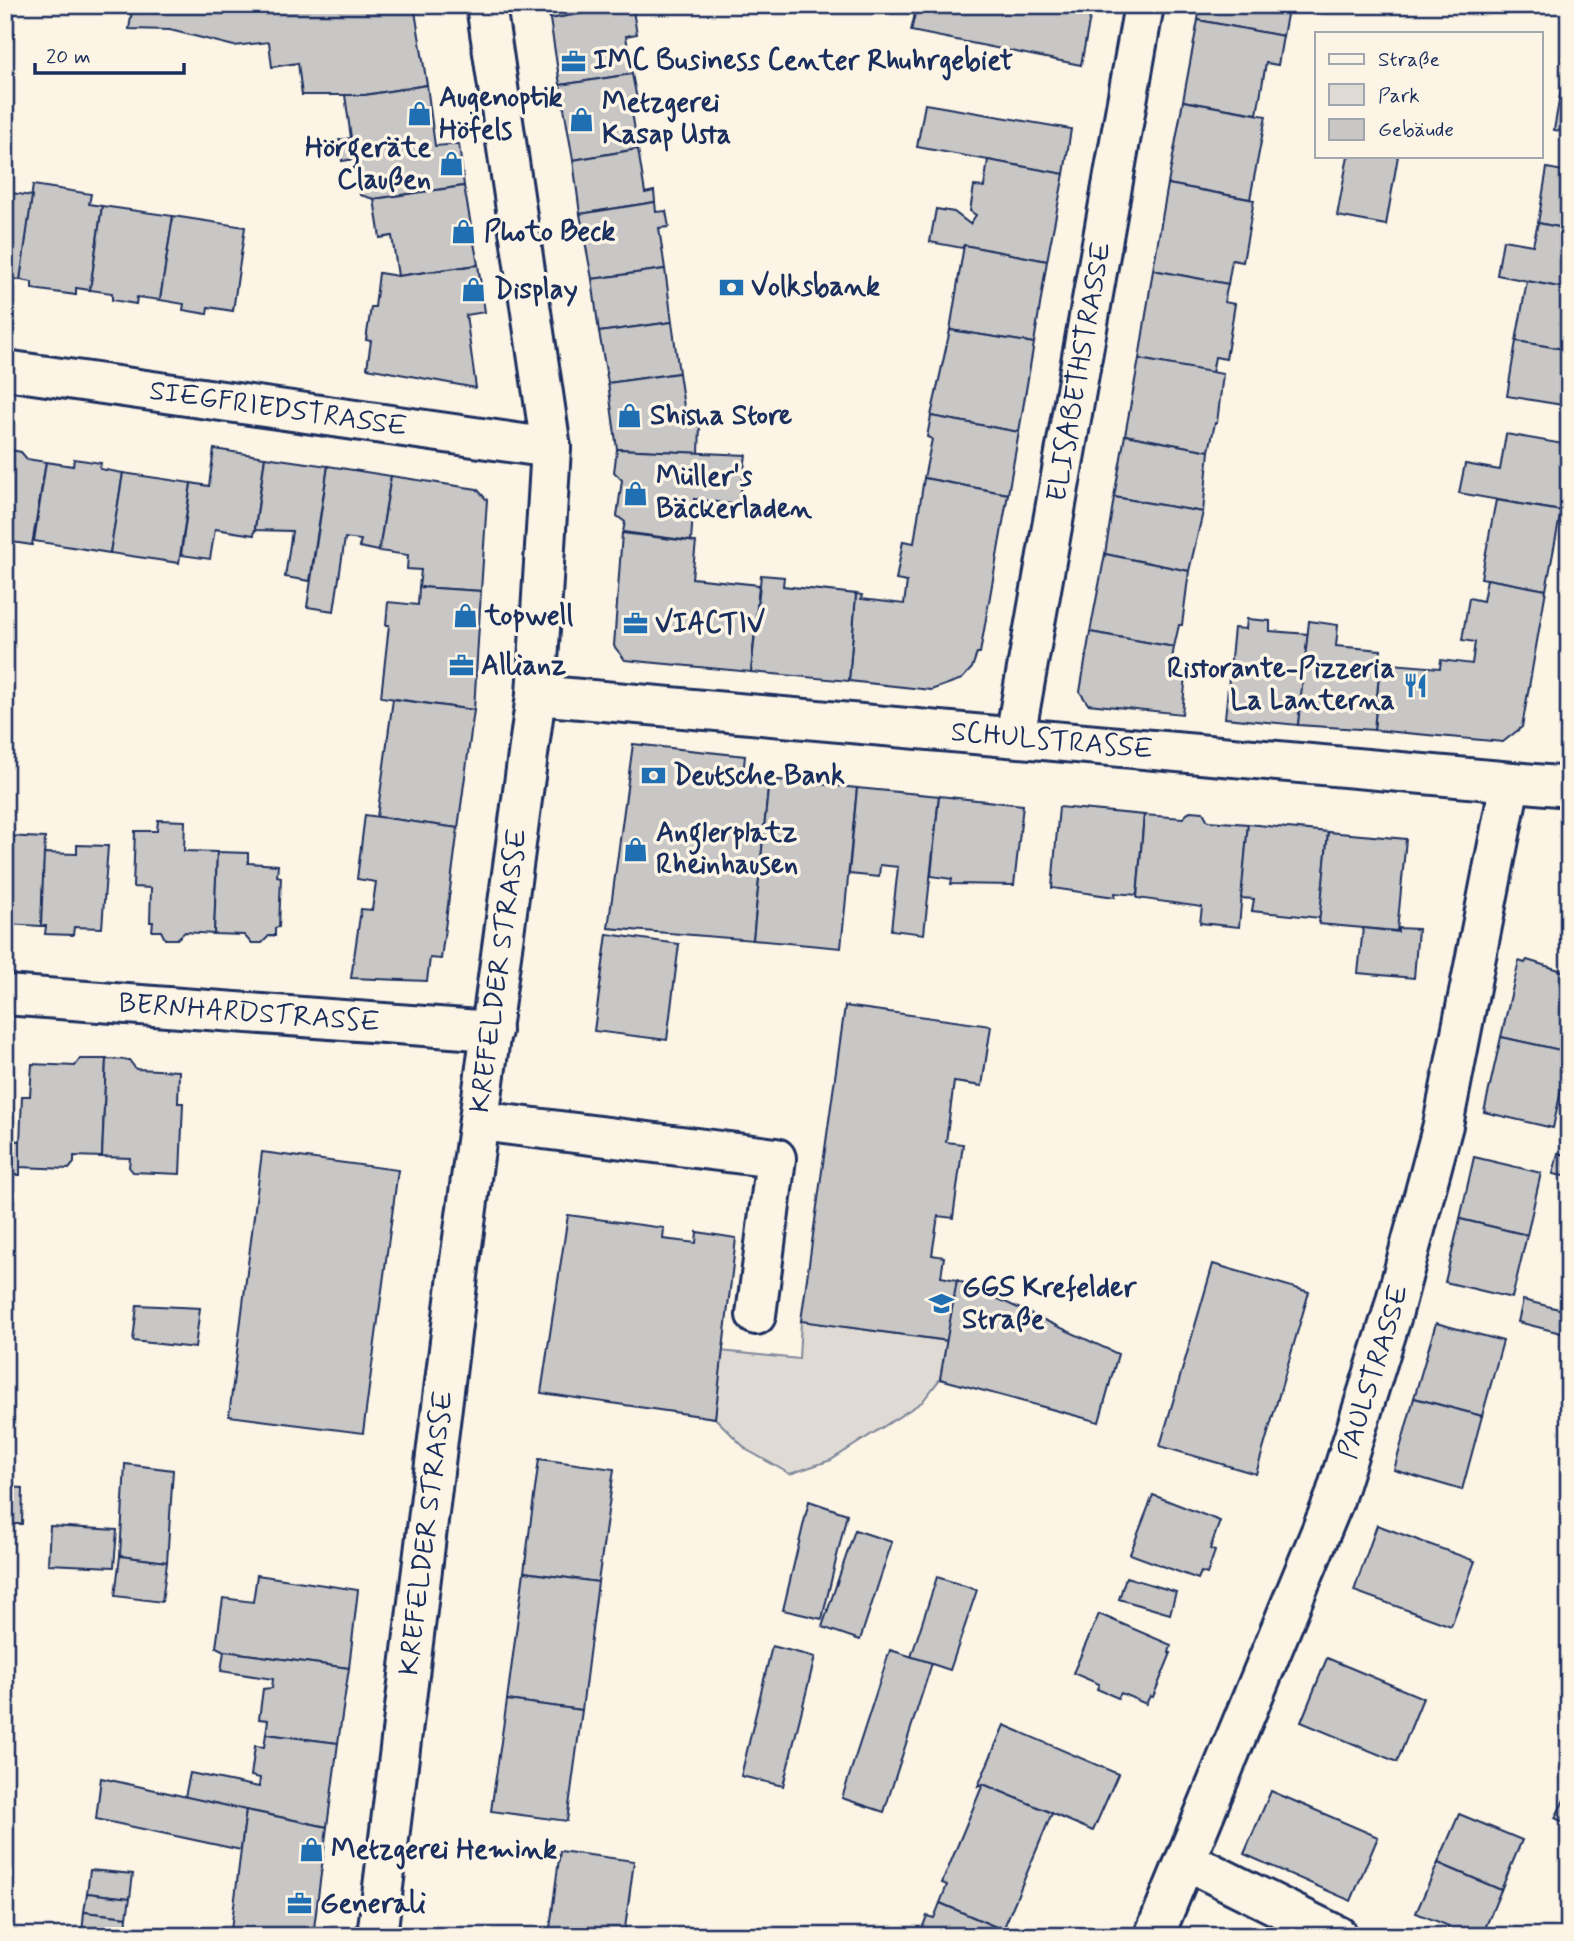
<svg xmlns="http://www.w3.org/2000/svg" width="1574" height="1941" font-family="Mynerve,sans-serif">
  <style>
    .green { fill: #dfdbd4; stroke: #7d8599; stroke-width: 2 }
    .building { fill: #c8c7c6; stroke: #1b2f5e; stroke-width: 2 }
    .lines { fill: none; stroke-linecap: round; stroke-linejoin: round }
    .minor-casing { stroke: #1b2f5e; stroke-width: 44 }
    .minor { stroke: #fcf5e5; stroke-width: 38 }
    .labels { text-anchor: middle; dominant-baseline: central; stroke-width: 7; stroke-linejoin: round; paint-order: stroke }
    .poi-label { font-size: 28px; font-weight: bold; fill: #1b2f5e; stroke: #fcf5e5; text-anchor: start }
    .street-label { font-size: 28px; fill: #1b2f5e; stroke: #fcf5e5 }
  </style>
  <rect width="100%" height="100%" fill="#fcf5e5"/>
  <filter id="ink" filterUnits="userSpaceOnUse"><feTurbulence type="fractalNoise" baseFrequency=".0143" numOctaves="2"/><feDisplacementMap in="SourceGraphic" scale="14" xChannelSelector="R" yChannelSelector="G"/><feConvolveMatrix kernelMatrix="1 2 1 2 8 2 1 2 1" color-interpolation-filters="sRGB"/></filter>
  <g filter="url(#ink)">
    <polygon class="green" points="801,1321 949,1341 940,1379 922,1402 831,1460 790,1474 747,1450 715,1418 721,1351 799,1359"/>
    <g class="building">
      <polygon points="133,5 414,5 427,85 365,95 302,95 298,63 272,67 269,42 234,46 170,30 129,29"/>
      <polygon points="548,5 632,5 550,19"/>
      <polygon points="632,5 637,34 626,36 632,74 560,85 550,19"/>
      <polygon points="917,5 1057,5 1091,12 1081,65 911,31"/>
      <polygon points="1057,5 1092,5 1091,12"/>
      <polygon points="1200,5 1288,5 1283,9 1287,15 1283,36 1198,20"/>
      <polygon points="1198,20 1283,36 1278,65 1266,63 1257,114 1183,101"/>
      <polygon points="1569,31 1569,65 1562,62"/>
      <polygon points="1565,66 1569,67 1569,132 1554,130"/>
      <polygon points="632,74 638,104 631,106 638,149 573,160 560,85"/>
      <polygon points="427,85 435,146 459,144 464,186 374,199 360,195 355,159 342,161 339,140 351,138 345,95 365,95"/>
      <polygon points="1183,101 1266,116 1250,199 1168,184"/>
      <polygon points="925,104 1071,129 1064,174 917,147"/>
      <polygon points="638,149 645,193 654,191 655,202 580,214 573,160"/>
      <polygon points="1348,156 1398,156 1386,225 1337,216"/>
      <polygon points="988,160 1064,174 1047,261 964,245 962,248 930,242 936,209 954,212 970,224 976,215 970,211 974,186 984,187"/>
      <polygon points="1547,168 1569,172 1569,229 1538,223"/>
      <polygon points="1168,184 1254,200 1243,262 1232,260 1228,284 1153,270"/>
      <polygon points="33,185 91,194 89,204 102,206 90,290 76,288 76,295 32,289 32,282 20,280"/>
      <polygon points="464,186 478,265 398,276 392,236 380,238 374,199"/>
      <polygon points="5,192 32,196 20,280 5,278"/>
      <polygon points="655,202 656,212 666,211 669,227 659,228 665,269 592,279 580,214"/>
      <polygon points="102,206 173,216 160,300 137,297 136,304 112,300 112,293 90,290"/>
      <polygon points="173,216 245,227 233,311 208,307 207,314 183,310 184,304 160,300"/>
      <polygon points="1538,223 1569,229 1569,289 1497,275 1503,240 1533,245"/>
      <polygon points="964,245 1047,261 1034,343 950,330"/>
      <polygon points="478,265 485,312 466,315 476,388 367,368 371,341 366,340 371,307 375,307 379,273 398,276"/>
      <polygon points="665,269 672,322 599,332 592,279"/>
      <polygon points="1153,270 1228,284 1224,302 1235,304 1226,359 1215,357 1212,373 1139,359"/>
      <polygon points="1527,281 1569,289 1569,350 1516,341"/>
      <polygon points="672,322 679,373 608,383 599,332"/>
      <polygon points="950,330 1034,343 1019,432 931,416"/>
      <polygon points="1516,341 1569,350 1569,406 1507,396"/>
      <polygon points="1139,359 1223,374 1217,423 1215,423 1209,451 1125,435"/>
      <polygon points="679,373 687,427 700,425 699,453 617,449 608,383"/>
      <polygon points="931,416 1019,432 1008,494 924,478 932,439 927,437"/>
      <polygon points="1506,434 1569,445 1561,511 1459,493 1465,464 1500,470"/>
      <polygon points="1125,435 1209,451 1203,512 1114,497"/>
      <polygon points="214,449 265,457 254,535 215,529 210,559 181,555 191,483 209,486"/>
      <polygon points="617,449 746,455 739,505 694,499 691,541 623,532 625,522 617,516 622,480 614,472"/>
      <polygon points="11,450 21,452 27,459 46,462 32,545 5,541 5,454"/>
      <polygon points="265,457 328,466 310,581 285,577 292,531 255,530"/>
      <polygon points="74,459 101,463 100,469 123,473 110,553 34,541 46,462 73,466"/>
      <polygon points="328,466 391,476 379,551 359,547 361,540 345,538 334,611 307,607"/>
      <polygon points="123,473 191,483 179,563 110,553"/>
      <polygon points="391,476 477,489 487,500 481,591 419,587 421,570 407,569 408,555 379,551"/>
      <polygon points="924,478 1008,494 980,653 977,653 972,668 962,679 931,690 849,681 856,594 862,595 861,599 904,604 907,582 896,580 903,541 914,543"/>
      <polygon points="1114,497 1203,512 1189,571 1105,554"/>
      <polygon points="1496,500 1561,511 1546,590 1481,578"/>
      <polygon points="622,533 696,542 692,578 759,585 751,672 625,660 614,646"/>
      <polygon points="1105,554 1189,571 1182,625 1179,625 1174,647 1090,632"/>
      <polygon points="761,575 784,577 783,586 856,594 849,681 751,672"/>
      <polygon points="1487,579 1546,590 1522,727 1503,742 1374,730 1380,663 1440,668 1441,660 1472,664 1475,642 1462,640 1469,598 1483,601"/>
      <polygon points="419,587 481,591 474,710 381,697 389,625 386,625 388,602 418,605"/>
      <polygon points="1247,619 1270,621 1270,631 1308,634 1298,725 1225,718 1234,628 1246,629"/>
      <polygon points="1309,621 1338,625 1336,646 1381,650 1374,730 1298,725"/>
      <polygon points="1090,632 1174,647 1171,665 1187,666 1182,714 1088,704 1080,692"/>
      <polygon points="393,699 474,710 458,828 377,817"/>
      <polygon points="633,744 745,756 743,776 769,779 753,940 608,928"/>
      <polygon points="769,779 857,788 841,948 753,940"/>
      <polygon points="857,788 939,796 924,934 891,930 898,867 880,865 879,877 849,874"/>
      <polygon points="939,796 1023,805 1014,885 951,884 952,879 931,876"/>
      <polygon points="1059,807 1144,815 1137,895 1115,893 1115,897 1052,888"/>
      <polygon points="1190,811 1203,812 1208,821 1248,824 1239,927 1200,923 1202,907 1137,898 1144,815 1183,818"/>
      <polygon points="365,815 458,828 441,959 430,958 427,981 351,978 361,909 372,910 376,882 357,879"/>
      <polygon points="158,820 185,821 184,851 217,852 214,934 185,932 177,939 165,939 161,931 152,931 153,922 150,922 151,888 133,887 135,831 157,831"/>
      <polygon points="1248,824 1328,832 1320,918 1252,911 1254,899 1241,898"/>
      <polygon points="1328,832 1406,839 1397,931 1319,924"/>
      <polygon points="5,836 45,838 41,926 5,924"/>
      <polygon points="77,845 108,846 102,928 74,927 73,935 45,934 46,926 41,926 44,853 77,854"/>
      <polygon points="217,852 248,853 248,863 278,865 277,876 281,877 279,927 275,928 275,936 269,936 262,943 251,943 244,935 214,934"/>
      <polygon points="1363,928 1398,932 1398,928 1418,929 1414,978 1358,973"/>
      <polygon points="607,934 679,944 667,1040 594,1031"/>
      <polygon points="1527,960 1569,973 1569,1052 1501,1037 1519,961 1525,963"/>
      <polygon points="845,1006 991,1026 982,1086 954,1082 946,1142 963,1144 953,1218 938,1216 932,1255 944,1257 941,1277 957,1280 949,1341 801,1321"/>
      <polygon points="1501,1037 1569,1052 1553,1128 1484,1112"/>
      <polygon points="80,1059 106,1059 102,1157 74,1156 74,1163 69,1169 19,1167 22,1096 30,1096 32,1064 75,1066"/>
      <polygon points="106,1059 129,1060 136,1069 179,1071 178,1103 183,1103 180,1174 133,1172 129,1167 130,1158 102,1157"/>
      <polygon points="5,1140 20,1141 20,1175 5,1175"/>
      <polygon points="262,1152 398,1170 363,1433 229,1416"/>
      <polygon points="1558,1153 1569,1156 1569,1177 1553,1174"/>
      <polygon points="1474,1157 1541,1173 1527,1235 1460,1219"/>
      <polygon points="568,1215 664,1228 663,1239 696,1243 697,1232 736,1238 715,1418 541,1393"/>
      <polygon points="1460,1219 1527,1235 1512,1298 1445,1282"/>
      <polygon points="1213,1264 1309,1292 1256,1474 1160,1446"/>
      <polygon points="957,1280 1118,1354 1099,1422 940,1379"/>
      <polygon points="1523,1300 1567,1311 1561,1333 1518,1322"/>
      <polygon points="137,1305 200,1308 195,1348 133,1341"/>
      <polygon points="1436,1323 1503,1341 1482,1416 1414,1398"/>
      <polygon points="1414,1398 1482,1416 1462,1490 1394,1470"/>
      <polygon points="539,1459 614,1469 598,1582 524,1572"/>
      <polygon points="125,1464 173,1470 167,1562 120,1556"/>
      <polygon points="5,1487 23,1488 22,1524 5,1524"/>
      <polygon points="1153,1495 1220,1521 1210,1549 1215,1551 1207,1574 1201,1572 1198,1579 1130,1554"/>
      <polygon points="809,1501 847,1514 822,1619 783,1610"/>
      <polygon points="1377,1525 1475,1561 1451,1626 1354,1591"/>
      <polygon points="50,1526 117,1530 114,1567 48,1564"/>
      <polygon points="855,1530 892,1542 860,1640 822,1627"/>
      <polygon points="120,1556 167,1562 162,1602 115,1596"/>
      <polygon points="524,1572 598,1582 582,1710 507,1700"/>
      <polygon points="257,1575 358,1590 349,1668 224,1651 216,1647 223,1598 253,1602"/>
      <polygon points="937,1577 977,1590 950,1670 911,1657"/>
      <polygon points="1126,1577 1176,1592 1170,1614 1119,1599"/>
      <polygon points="1099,1614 1171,1645 1169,1653 1171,1653 1153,1697 1150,1696 1146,1704 1121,1693 1118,1698 1097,1689 1099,1684 1073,1673"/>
      <polygon points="772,1646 815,1657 783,1786 741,1776"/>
      <polygon points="890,1650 932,1663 884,1812 842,1798"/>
      <polygon points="224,1651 349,1668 338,1743 266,1734 268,1720 259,1719 263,1689 272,1688 273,1679 221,1671"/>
      <polygon points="1327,1658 1423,1698 1397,1762 1301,1722"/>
      <polygon points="507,1700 582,1710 567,1821 491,1811"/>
      <polygon points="1004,1725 1118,1774 1093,1831 983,1784 978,1786"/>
      <polygon points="266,1734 338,1743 327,1827 185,1797 190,1773 259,1787 260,1778 251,1776 255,1746 264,1747"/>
      <polygon points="101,1778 246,1810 241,1850 96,1819"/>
      <polygon points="983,1784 1052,1813 1003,1930 940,1903 947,1885 942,1883"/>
      <polygon points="1569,1790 1569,1825 1555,1818"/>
      <polygon points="1271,1791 1378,1837 1351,1901 1244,1854"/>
      <polygon points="246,1810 327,1827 313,1936 279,1936 231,1930"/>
      <polygon points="1459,1814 1522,1840 1501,1890 1438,1863"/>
      <polygon points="560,1851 634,1861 624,1936 549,1936"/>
      <polygon points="1438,1863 1501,1890 1482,1936 1451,1936 1446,1934 1449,1926 1416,1913"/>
      <polygon points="90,1870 133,1874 130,1898 87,1893"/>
      <polygon points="87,1893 130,1898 127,1917 84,1912"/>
      <polygon points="940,1903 1003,1930 1000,1936 919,1936 927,1916 934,1918"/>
      <polygon points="84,1912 127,1917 126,1936 82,1934"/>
      <polygon points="226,1929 231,1930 279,1936 225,1936"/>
    </g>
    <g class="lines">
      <defs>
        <g id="minor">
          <path id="s1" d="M5,370L551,448"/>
          <path id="s2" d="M536,695L1569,787"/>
          <path id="s3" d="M1015,737L1144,5"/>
          <path id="s4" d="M5,995L492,1031"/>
          <polyline points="479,1121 776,1158 756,1315"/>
          <polyline points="1187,1861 1338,1936"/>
          <path id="s5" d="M377,1936L459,1268L536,695L551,448L486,5"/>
          <path id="s6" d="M1154,1936L1334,1500L1392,1315L1443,1125L1510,783"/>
        </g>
      </defs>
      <use href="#minor" class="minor-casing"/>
      <use href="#minor" class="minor"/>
    </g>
  </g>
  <defs>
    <symbol id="office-bare" viewBox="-9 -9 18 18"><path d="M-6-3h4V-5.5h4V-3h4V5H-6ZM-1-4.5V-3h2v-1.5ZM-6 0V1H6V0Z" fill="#1f6fb2" stroke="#fcf5e5" stroke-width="2.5" paint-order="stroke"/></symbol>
    <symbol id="shop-bare" viewBox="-9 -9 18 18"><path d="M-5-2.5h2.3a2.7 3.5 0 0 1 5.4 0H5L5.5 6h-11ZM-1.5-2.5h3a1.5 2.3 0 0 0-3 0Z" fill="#1f6fb2" stroke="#fcf5e5" stroke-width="2.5" paint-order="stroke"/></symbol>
    <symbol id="bank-bare" viewBox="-9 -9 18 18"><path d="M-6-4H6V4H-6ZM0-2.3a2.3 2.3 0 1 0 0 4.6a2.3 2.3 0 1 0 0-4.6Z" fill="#1f6fb2" stroke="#fcf5e5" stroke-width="2.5" paint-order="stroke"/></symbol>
    <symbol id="restaurant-bare" viewBox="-9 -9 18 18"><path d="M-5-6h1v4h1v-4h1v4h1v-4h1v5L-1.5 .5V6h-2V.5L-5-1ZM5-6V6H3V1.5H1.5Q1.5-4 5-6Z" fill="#1f6fb2" stroke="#fcf5e5" stroke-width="2.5" paint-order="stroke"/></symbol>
    <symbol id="school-bare" viewBox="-9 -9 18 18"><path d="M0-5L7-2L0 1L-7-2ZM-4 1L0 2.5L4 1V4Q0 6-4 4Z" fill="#1f6fb2" stroke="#fcf5e5" stroke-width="2.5" paint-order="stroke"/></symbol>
  </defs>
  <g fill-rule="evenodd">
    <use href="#office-bare" x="556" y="44" width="35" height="35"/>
    <use href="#shop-bare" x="402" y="96" width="35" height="35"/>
    <use href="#shop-bare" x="564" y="102" width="35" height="35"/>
    <use href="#shop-bare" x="434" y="146" width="35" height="35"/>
    <use href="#shop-bare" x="446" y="214" width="35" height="35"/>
    <use href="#bank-bare" x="714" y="270" width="35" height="35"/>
    <use href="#shop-bare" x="456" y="272" width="35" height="35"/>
    <use href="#shop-bare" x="612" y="398" width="35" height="35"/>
    <use href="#shop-bare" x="618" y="476" width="35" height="35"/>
    <use href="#shop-bare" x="448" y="598" width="35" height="35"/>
    <use href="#office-bare" x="618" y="606" width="35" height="35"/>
    <use href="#office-bare" x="444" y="648" width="35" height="35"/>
    <use href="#restaurant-bare" x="1398" y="668" width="35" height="35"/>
    <use href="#bank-bare" x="636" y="758" width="35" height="35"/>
    <use href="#shop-bare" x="618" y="832" width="35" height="35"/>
    <use href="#school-bare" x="924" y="1286" width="35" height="35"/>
    <use href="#shop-bare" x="294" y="1832" width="35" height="35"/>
    <use href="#office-bare" x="282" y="1886" width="35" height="35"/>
  </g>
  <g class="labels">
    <g class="poi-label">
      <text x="593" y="61">IMC Business Center Rhuhrgebiet</text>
      <text x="439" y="98">Augenoptik<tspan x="439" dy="32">Höfels</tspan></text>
      <text x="602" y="103">Metzgerei<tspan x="602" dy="32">Kasap Usta</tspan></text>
      <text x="431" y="148" text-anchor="end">Hörgeräte<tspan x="431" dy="32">Claußen</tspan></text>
      <text x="484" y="232">Photo Beck</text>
      <text x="751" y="287">Volksbank</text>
      <text x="494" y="290">Display</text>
      <text x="650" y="416">Shisha Store</text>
      <text x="656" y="477">Müller's<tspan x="656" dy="32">Bäckerladen</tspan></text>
      <text x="485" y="616">topwell</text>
      <text x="655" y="624">VIACTIV</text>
      <text x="481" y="666">Allianz</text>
      <text x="1395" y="669" text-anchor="end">Ristorante-Pizzeria<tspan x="1395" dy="32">La Lanterna</tspan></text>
      <text x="673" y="776">Deutsche Bank</text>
      <text x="656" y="833">Anglerplatz<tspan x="656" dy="32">Rheinhausen</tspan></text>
      <text x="962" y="1288">GGS Krefelder<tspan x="962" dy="32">Straße</tspan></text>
      <text x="331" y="1850">Metzgerei Hemink</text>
      <text x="320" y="1904">Generali</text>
    </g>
    <g class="street-label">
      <text stroke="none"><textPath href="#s3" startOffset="371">ELISABETHSTRASSE</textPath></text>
      <text stroke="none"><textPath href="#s1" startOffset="276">SIEGFRIEDSTRASSE</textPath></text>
      <text stroke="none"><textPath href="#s2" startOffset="518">SCHULSTRASSE</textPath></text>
      <text stroke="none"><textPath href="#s5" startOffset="973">KREFELDER STRASSE</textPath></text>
      <text stroke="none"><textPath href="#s4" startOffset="245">BERNHARDSTRASSE</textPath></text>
      <text stroke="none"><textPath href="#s6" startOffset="606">PAULSTRASSE</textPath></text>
      <text stroke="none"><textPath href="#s5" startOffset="406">KREFELDER STRASSE</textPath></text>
    </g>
  </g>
  <rect width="1574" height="1941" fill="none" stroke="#fcf5e5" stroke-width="28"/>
  <rect x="14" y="14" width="1546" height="1913" fill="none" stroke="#1b2f5e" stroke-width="2.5" filter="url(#ink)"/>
  <rect x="1315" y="32" width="228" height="126" fill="#fcf5e5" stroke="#a2a6af" stroke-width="2"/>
  <rect x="1329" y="54" width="35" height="10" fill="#fcf5e5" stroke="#a2a6af" stroke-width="2"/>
  <text x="1378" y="66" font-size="21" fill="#1b2f5e">Straße</text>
  <rect x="1329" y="84" width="35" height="21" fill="#dfdbd4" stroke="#a2a6af" stroke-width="2"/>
  <text x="1378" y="102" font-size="21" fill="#1b2f5e">Park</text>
  <rect x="1329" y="119" width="35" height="21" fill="#c8c7c6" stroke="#a2a6af" stroke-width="2"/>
  <text x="1378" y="136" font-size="21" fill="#1b2f5e">Gebäude</text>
  <path d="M35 63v10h149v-10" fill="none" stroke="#1b2f5e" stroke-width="3.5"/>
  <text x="46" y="63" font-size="21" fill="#1b2f5e" stroke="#fcf5e5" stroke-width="5" paint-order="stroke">20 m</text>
</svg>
